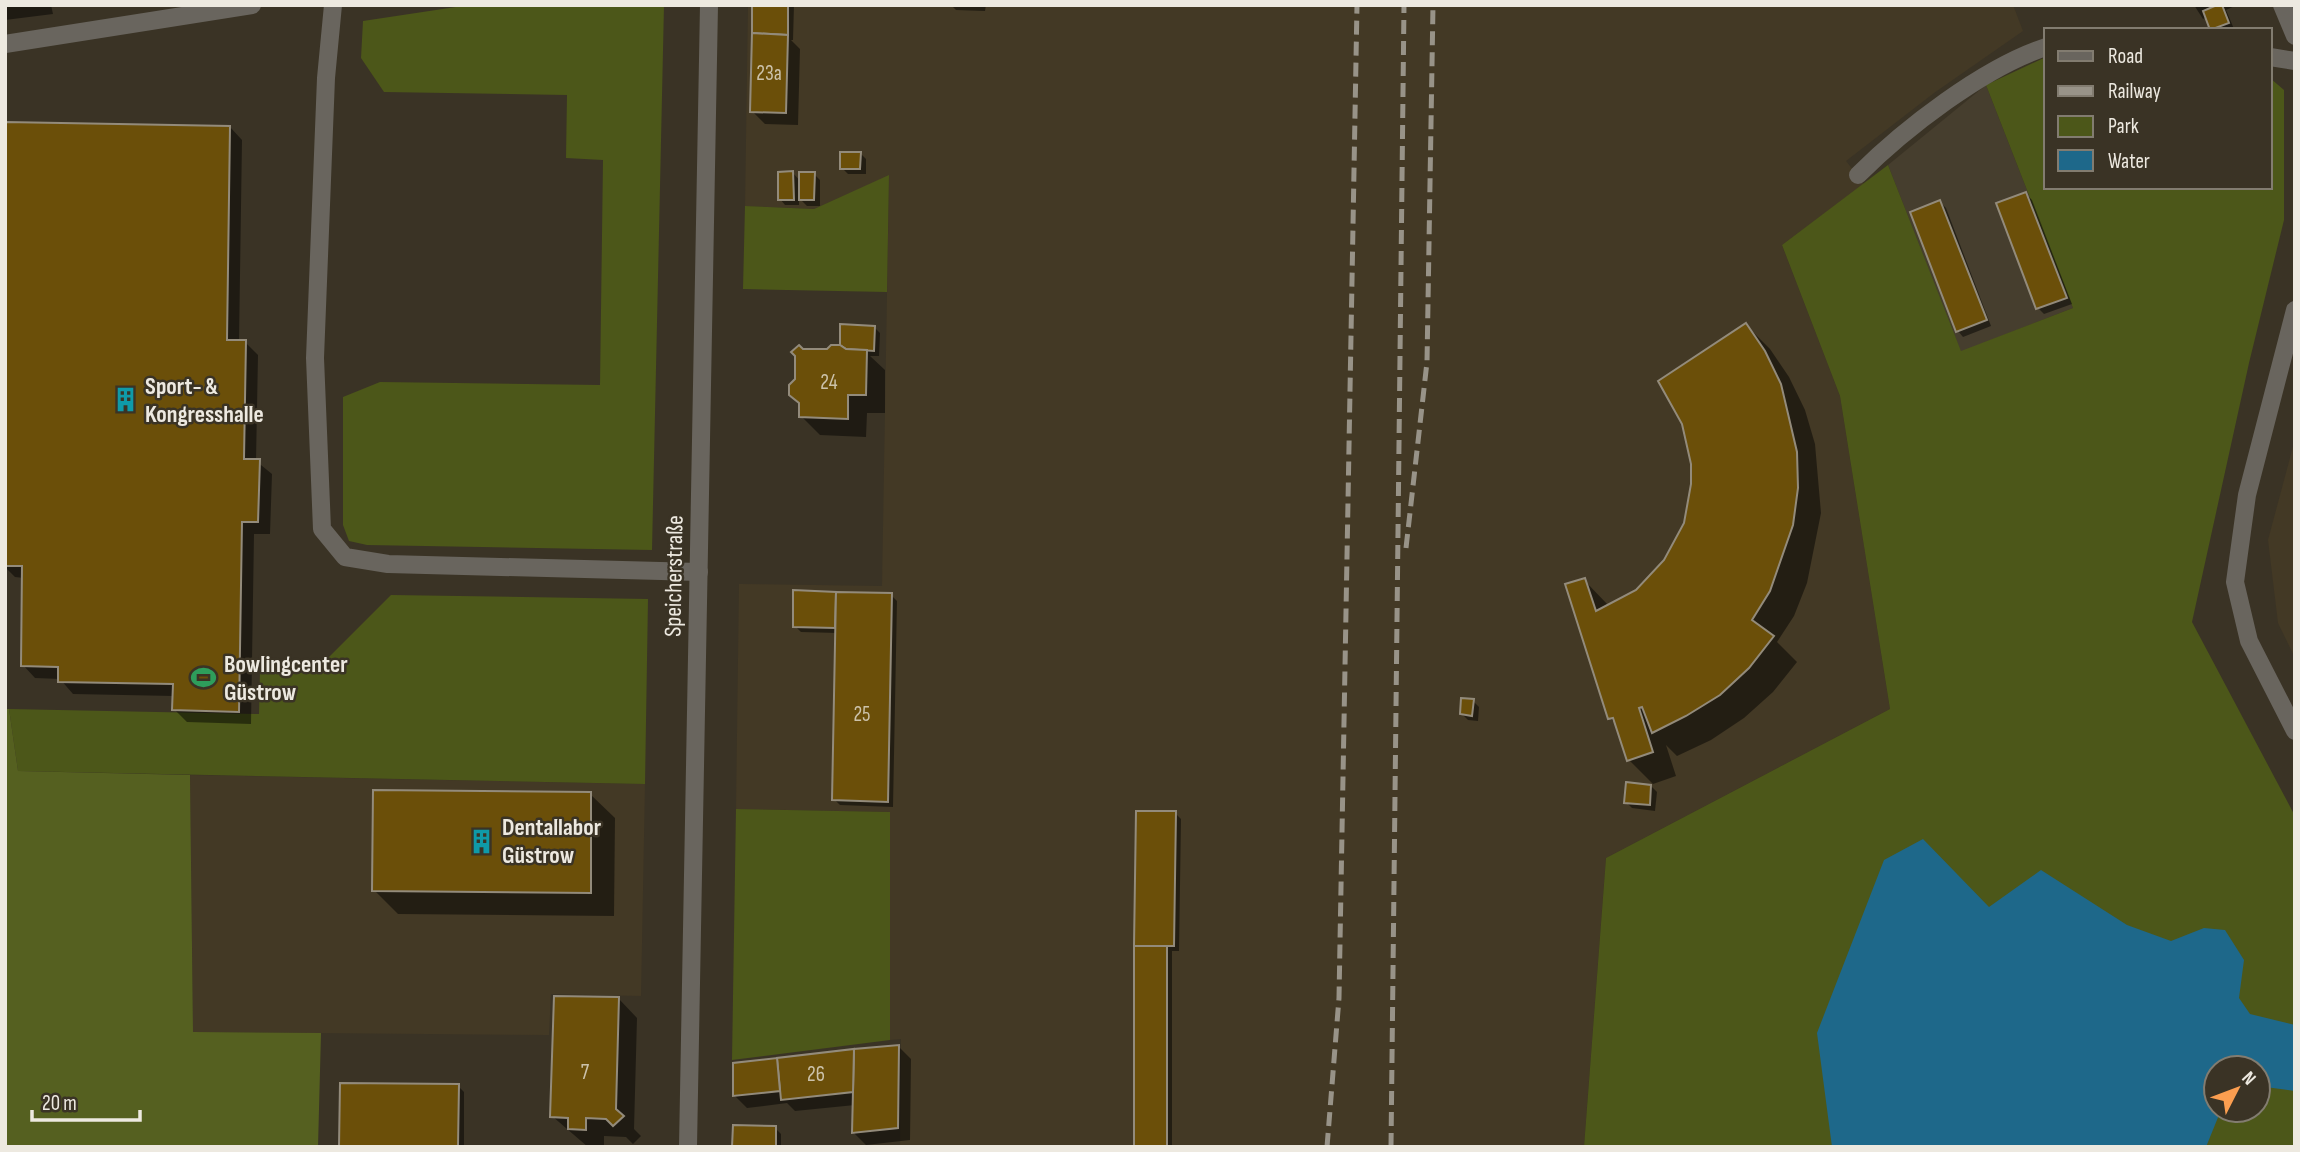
<svg xmlns="http://www.w3.org/2000/svg" width="2300" height="1152" font-family="'Sofia Sans Condensed',sans-serif">
  <style>
    .built { fill: #433925 }
    .industrial { fill: #463e2e }
    .green { fill: #4c5719; fill-rule: evenodd }
    .forest { fill: #556020 }
    .water { fill: #1e688a }
    .shadow { fill: #0007 }
    .building { fill: #6b4f09; stroke: #938b7b; stroke-width: 2 }
    .lines { fill: none; stroke-linecap: round; stroke-linejoin: round }
    .service { stroke: #69655e; stroke-width: 18 }
    .minor { stroke: #69655e; stroke-width: 18 }
    .rail { stroke: #989388; stroke-width: 5; stroke-dasharray: 14 7; stroke-linecap: butt }
    .labels { text-anchor: middle; dominant-baseline: central; stroke-width: 5; stroke-linejoin: round; paint-order: stroke }
    .number-label { font-size: 21px; fill: #ccc2aa }
    .poi-label { font-size: 24px; font-weight: bold; fill: #ede9e0; stroke: #3a3325; text-anchor: start }
    .street-label { font-size: 24px; fill: #ede9e0; stroke: #3a3325 }
  </style>
  <rect width="100%" height="100%" fill="#3a3325"/>
  <g class="built">
    <polygon points="748,5 2013,5 2023,31 1934,93 1846,161 1864,184 1782,245 1840,396 1890,709 1606,858 1584,1147 900,1147 901,1039 890,1040 890,812 736,809 739,584 882,586 889,176 814,209 745,206"/>
    <polygon points="2295,439 2295,658 2278,623 2268,540"/>
    <polygon points="190,775 645,784 641,996 551,994 549,1035 193,1032"/>
  </g>
  <polygon class="industrial" points="1986,85 2073,308 1961,352 1888,165"/>
  <g class="green">
    <polygon points="469,5 664,5 652,550 367,545 349,541 343,525 343,397 380,382 600,385 603,160 566,158 567,95 384,92 361,58 363,21"/>
    <path d="M2046,57V187H2270V78L2284,90V220L2249,363L2192,622L2295,816V1147H1584L1606,858L1890,709L1840,396L1782,245L1888,165L1961,351L2073,308L1986,85ZM2216,1068H2258V1110H2216Z"/>
    <polygon points="889,175 887,292 743,289 745,206 814,209"/>
    <polygon points="391,595 648,599 645,784 18,771 9,709 259,714 260,670 316,670"/>
    <polygon points="736,809 890,812 890,1040 732,1060"/>
  </g>
  <polygon class="forest" points="5,709 9,709 18,771 190,775 193,1032 321,1033 318,1147 5,1147"/>
  <polygon class="water" points="1923,839 1989,907 2041,870 2127,925 2171,941 2204,928 2225,930 2244,960 2239,998 2250,1014 2295,1025 2295,1091 2258,1086 2258,1068 2216,1068 2216,1110 2221,1110 2206,1147 1832,1147 1817,1033 1884,860"/>
  <g class="shadow">
    <polygon points="5,5 51,5 53,14 5,20"/>
    <polygon points="754,5 794,5 793,40 791,40 800,49 798,125 765,124 752,111"/>
    <polygon points="951,5 986,5 985,11 956,10"/>
    <polygon points="2194,5 2237,5 2226,10 2234,29 2212,30 2207,17 2203,19"/>
    <polygon points="5,123 230,127 242,140 239,342 245,342 258,355 256,461 272,474 270,534 254,534 251,724 187,722 174,709 174,696 73,694 60,679 35,678 23,665 24,578 15,577 5,567"/>
    <polygon points="860,153 866,159 866,174 848,174 842,168"/>
    <polygon points="793,173 801,182 814,174 820,180 820,206 807,206 799,198 799,205 785,205 780,199"/>
    <polygon points="2026,194 2032,200 2072,304 2044,314 2038,308 1998,204"/>
    <polygon points="1940,202 1946,208 1991,326 1963,337 1958,331"/>
    <polygon points="1746,325 1770,349 1789,377 1805,410 1815,444 1821,513 1807,583 1794,616 1777,642 1797,662 1773,692 1744,718 1711,740 1677,756 1666,745 1676,776 1653,784 1629,760 1617,725 1610,718 1584,580 1609,606 1637,591 1666,561 1677,543 1690,505"/>
    <polygon points="874,327 880,333 879,356 870,356 885,370 885,413 867,413 866,437 820,435 801,416 801,405 790,394 802,350 828,351"/>
    <polygon points="795,592 891,595 897,601 893,807 840,805 834,799 837,633 801,632 795,626"/>
    <polygon points="1473,701 1479,707 1478,721 1468,720 1462,714"/>
    <polygon points="1651,786 1657,792 1655,811 1632,808 1626,802"/>
    <polygon points="590,794 615,818 614,916 398,914 374,890"/>
    <polygon points="1175,813 1181,819 1179,951 1172,951 1172,1147 1136,1147"/>
    <polygon points="619,999 637,1018 634,1129 641,1136 633,1144 626,1137 604,1136 604,1147 588,1147 552,1116"/>
    <polygon points="898,1046 911,1059 910,1140 866,1145 854,1133 855,1105 795,1111 787,1103 747,1108 735,1096 735,1065"/>
    <polygon points="458,1086 464,1092 464,1147 341,1147"/>
    <polygon points="775,1128 781,1134 781,1147 734,1147"/>
  </g>
  <g class="building">
    <polygon points="752,5 788,5 788,35 752,33"/>
    <polygon points="2217,5 2222,5 2229,23 2210,30 2203,11"/>
    <polygon points="752,33 788,35 786,113 750,112"/>
    <polygon points="5,122 230,126 227,340 246,340 244,459 260,459 258,522 242,522 239,712 172,710 173,684 58,682 58,667 21,666 22,566 5,566"/>
    <polygon points="840,152 861,152 860,169 840,169"/>
    <polygon points="793,171 794,200 778,200 778,172"/>
    <polygon points="799,172 815,172 814,200 799,200"/>
    <polygon points="2026,192 2067,298 2036,309 1996,203"/>
    <polygon points="1940,200 1987,320 1956,332 1910,212"/>
    <polygon points="1746,323 1765,351 1781,384 1797,452 1798,488 1793,525 1770,591 1752,620 1774,636 1749,668 1720,695 1686,716 1652,733 1642,707 1639,708 1653,752 1627,761 1613,718 1608,719 1565,584 1585,578 1596,611 1636,590 1664,560 1684,523 1691,484 1691,464 1682,424 1658,381"/>
    <polygon points="840,324 875,326 874,351 846,349 840,345"/>
    <polygon points="799,345 803,349 827,349 831,345 840,345 846,349 867,350 866,395 848,395 848,419 799,417 799,403 789,395 789,385 795,379 795,356 791,352"/>
    <polygon points="793,590 836,592 835,628 793,627"/>
    <polygon points="836,592 892,593 888,802 832,800"/>
    <polygon points="1461,698 1474,699 1472,716 1460,714"/>
    <polygon points="1626,782 1651,785 1650,805 1624,803"/>
    <polygon points="373,790 591,792 591,893 372,891"/>
    <polygon points="1136,811 1176,811 1174,946 1134,946"/>
    <rect x="1134" y="946" width="33" height="201"/>
    <polygon points="554,996 619,997 616,1109 624,1116 613,1126 606,1119 586,1118 586,1130 568,1129 568,1118 550,1117"/>
    <polygon points="899,1045 898,1128 852,1133 854,1049"/>
    <polygon points="854,1049 853,1092 781,1100 777,1058"/>
    <polygon points="777,1058 780,1091 733,1096 733,1063"/>
    <polygon points="340,1083 459,1084 458,1147 339,1147"/>
    <polygon points="733,1125 776,1126 776,1147 732,1147"/>
  </g>
  <g class="lines">
    <g class="service">
      <polyline points="333,5 326,78 315,358 322,529 345,557 388,564 699,572"/>
      <polyline points="2270,57 2295,61"/>
      <path d="M1858,175C1904,129 1984,67 2046,47"/>
    </g>
    <g class="minor">
      <polyline points="2282,5 2295,36"/>
      <polyline points="5,44 252,5"/>
      <polyline points="2295,310 2247,495 2235,582 2249,641 2295,731"/>
      <polyline points="688,1147 709,5"/>
    </g>
    <g class="rail">
      <polyline points="1406,548 1427,362 1433,5"/>
      <polyline points="1327,1147 1339,998 1357,5"/>
      <polyline points="1391,1147 1404,5"/>
    </g>
  </g>
  <defs>
    <symbol id="building-bare" viewBox="-9 -9 18 18"><path d="M-4-6H4V6H1V3H-1V6H-4ZM-2.5-4.3h1.7v1.8h-1.7ZM.8-4.3h1.7v1.8H.8ZM-2.5-1h1.7V.8h-1.7ZM.8-1h1.7V.8H.8Z" fill="#0f9aa8" stroke="#3a3325" stroke-width="2.5" paint-order="stroke"/></symbol>
    <symbol id="stadium-bare" viewBox="-9 -9 18 18"><path d="M0-5a6.5 5 0 1 0 0 10a6.5 5 0 1 0 0-10ZM-3.5-1.8h7v3.6h-7Z" fill="#2e9e5b" stroke="#3a3325" stroke-width="2.5" paint-order="stroke"/></symbol>
  </defs>
  <g fill-rule="evenodd">
    <use href="#building-bare" x="108" y="382" width="35" height="35"/>
    <use href="#stadium-bare" x="186" y="660" width="35" height="35"/>
    <use href="#building-bare" x="464" y="824" width="35" height="35"/>
  </g>
  <g class="labels">
    <g class="number-label">
      <text x="769" y="73">23a</text>
      <text x="829" y="382">24</text>
      <text x="862" y="714">25</text>
      <text x="585" y="1072">7</text>
      <text x="816" y="1074">26</text>
    </g>
    <g class="poi-label">
      <text x="145" y="386">Sport- &amp;<tspan x="145" dy="28">Kongresshalle</tspan></text>
      <text x="224" y="664">Bowlingcenter<tspan x="224" dy="28">Güstrow</tspan></text>
      <text x="502" y="827">Dentallabor<tspan x="502" dy="28">Güstrow</tspan></text>
    </g>
    <g class="street-label">
      <text transform="translate(674 576) rotate(-89)">Speicherstraße</text>
    </g>
  </g>
  <rect width="2300" height="1152" fill="none" stroke="#ede9e0" stroke-width="14"/>
  <rect x="2044" y="28" width="228" height="161" fill="#3a3325" stroke="#827c70" stroke-width="2"/>
  <rect x="2058" y="51" width="35" height="10" fill="#69655e" stroke="#827c70" stroke-width="2"/>
  <text x="2108" y="63" font-size="21" fill="#ede9e0">Road</text>
  <rect x="2058" y="86" width="35" height="10" fill="#989388" stroke="#827c70" stroke-width="2"/>
  <text x="2108" y="98" font-size="21" fill="#ede9e0">Railway</text>
  <rect x="2058" y="116" width="35" height="21" fill="#4c5719" stroke="#827c70" stroke-width="2"/>
  <text x="2108" y="133" font-size="21" fill="#ede9e0">Park</text>
  <rect x="2058" y="150" width="35" height="21" fill="#1e688a" stroke="#827c70" stroke-width="2"/>
  <text x="2108" y="168" font-size="21" fill="#ede9e0">Water</text>
  <g transform="translate(2237 1089) rotate(48)"><circle r="33" fill="#3a3325" stroke="#827c70" stroke-width="2"/>
  <path d="M0-5L12 26L0 18L-12 26Z" fill="#fb9e50"/>
  <text y="-10" font-size="19" font-weight="bold" text-anchor="middle" fill="#ede9e0">N</text>
  </g>
  <path d="M32 1110v10h108v-10" fill="none" stroke="#ede9e0" stroke-width="3.5"/>
  <text x="42" y="1110" font-size="21" fill="#ede9e0" stroke="#3a3325" stroke-width="5" paint-order="stroke">20 m</text>
</svg>
